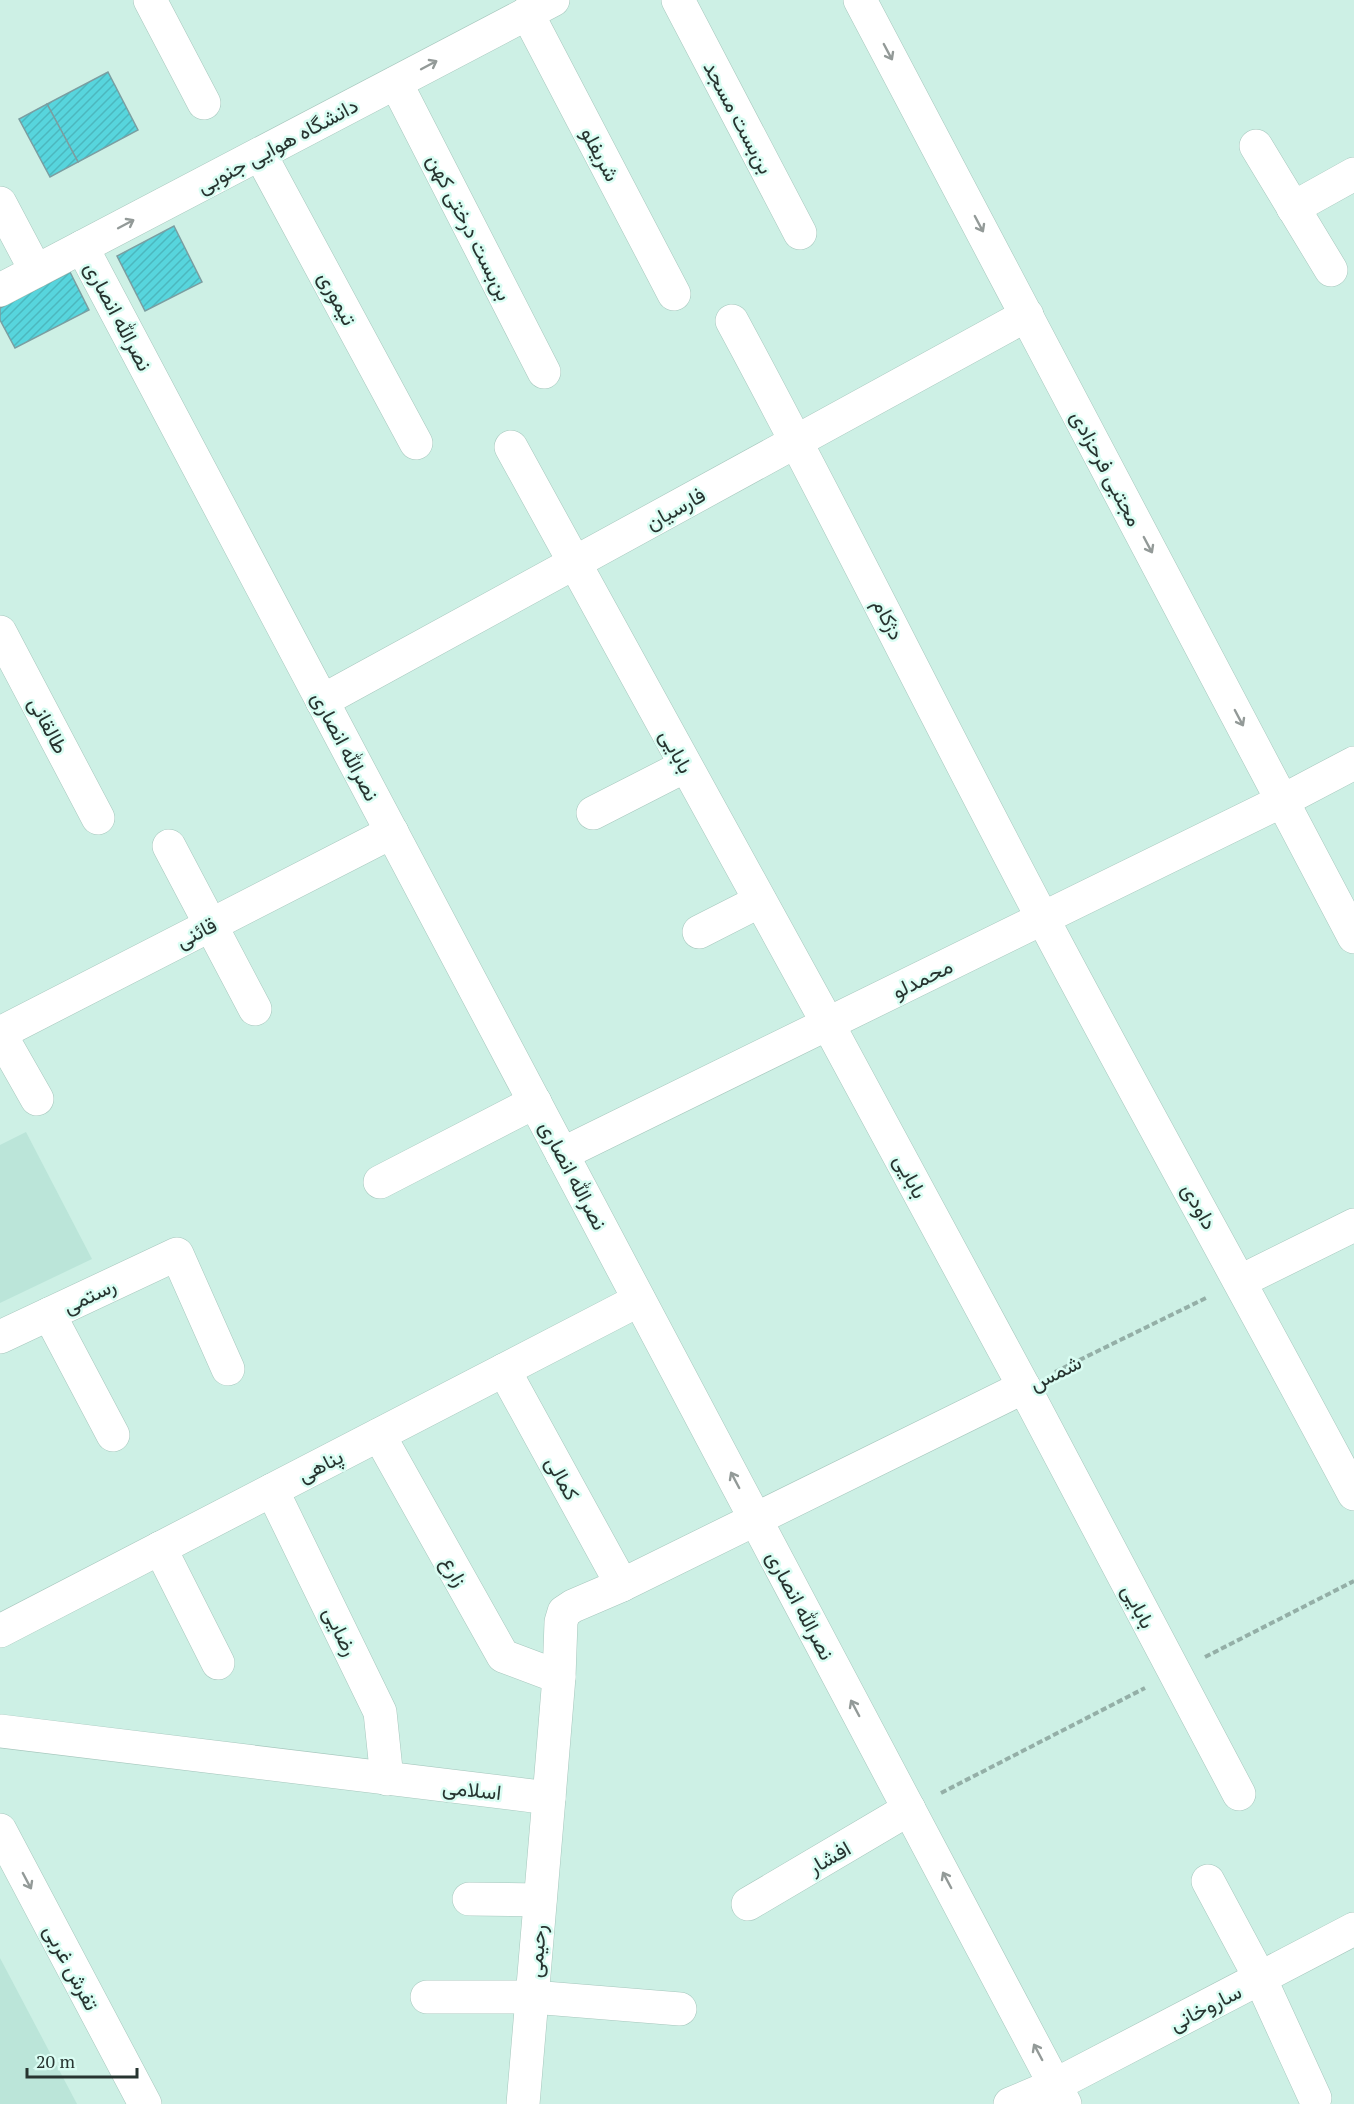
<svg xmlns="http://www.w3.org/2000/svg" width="1354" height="2104" font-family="'PT Serif',Vazirmatn,serif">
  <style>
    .built { fill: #bbe5d9 }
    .building { fill: url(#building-hatch); stroke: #7b9ea1; stroke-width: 1.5 }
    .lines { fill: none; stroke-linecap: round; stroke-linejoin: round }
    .street-casing { stroke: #a6c7bd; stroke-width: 34 }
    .secondary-casing { stroke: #a6c7bd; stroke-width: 34 }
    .path { stroke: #94afa7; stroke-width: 4; stroke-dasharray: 6 3; stroke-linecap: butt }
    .street { stroke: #fff; stroke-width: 33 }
    .secondary { stroke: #fff; stroke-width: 33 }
    .oneway { stroke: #939a98 }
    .labels { text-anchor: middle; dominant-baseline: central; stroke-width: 5; stroke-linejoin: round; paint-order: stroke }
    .street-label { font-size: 21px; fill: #273430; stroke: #dafdf3 }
  </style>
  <defs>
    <pattern id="building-hatch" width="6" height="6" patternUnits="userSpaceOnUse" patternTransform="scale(1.5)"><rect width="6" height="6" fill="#57d5dd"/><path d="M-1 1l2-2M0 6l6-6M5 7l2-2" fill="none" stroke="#4cb7be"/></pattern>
  </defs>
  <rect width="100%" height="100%" fill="#cdf0e5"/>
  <g class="built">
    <polygon points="26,1132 92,1259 0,1303 0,1145"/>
    <polygon points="0,1958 77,2104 0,2104"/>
  </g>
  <g class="building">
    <polygon points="108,72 138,130 78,162 47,104"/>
    <polygon points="47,104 78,162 50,177 19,119"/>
    <polygon points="174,226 202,282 145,311 117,256"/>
    <polygon points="70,272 89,310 15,348 0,320 0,308"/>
  </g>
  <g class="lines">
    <defs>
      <g id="street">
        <polyline points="150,0 204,103"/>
        <polyline points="678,0 800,233"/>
        <polyline points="527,13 674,294"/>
        <polyline points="396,83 544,372"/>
        <polyline points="1256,146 1331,270"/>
        <polyline points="260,154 416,443"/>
        <polyline points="0,203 36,271"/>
        <polyline points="1293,208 1354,174"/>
        <path d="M732,321C839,519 938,721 1043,919C1145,1112 1252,1302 1354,1494"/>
        <polyline points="511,447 828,1024 1024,1387 1239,1794"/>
        <polyline points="0,632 98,818"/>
        <polyline points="322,701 1027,315"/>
        <polyline points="593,813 685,766"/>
        <polyline points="169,846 255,1009"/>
        <polyline points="699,932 760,901"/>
        <polyline points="0,1033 392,832"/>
        <polyline points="0,1034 37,1099"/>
        <polyline points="562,1154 1282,801 1354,763"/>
        <polyline points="380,1182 535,1102"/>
        <polyline points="1241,1281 1354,1225"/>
        <polyline points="49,1314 113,1435"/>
        <polyline points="0,1337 177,1254 228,1369"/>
        <polyline points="504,1370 622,1585"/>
        <polyline points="379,1435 503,1656 559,1677"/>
        <polyline points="272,1490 380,1712 387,1779"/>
        <polyline points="160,1548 218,1663"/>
        <polyline points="0,1631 639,1300"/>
        <polyline points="0,1731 549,1798 559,1677 561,1622 564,1612 573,1606 622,1585 1024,1387"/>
        <polyline points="1208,1881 1260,1978 1315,2098"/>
        <polyline points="469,1899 540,1900"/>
        <polyline points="748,1904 909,1809"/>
        <polyline points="427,1997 532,1997 680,2009"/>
        <polyline points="523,2104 549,1798"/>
        <polyline points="1010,2104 1055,2085 1354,1929"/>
      </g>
      <g id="secondary">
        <polyline points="860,0 1354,937"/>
        <polyline points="82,247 1065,2104"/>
        <polyline points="0,290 553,0"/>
        <polyline points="0,1830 145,2104"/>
      </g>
    </defs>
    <use href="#street" class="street-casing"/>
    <use href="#secondary" class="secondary-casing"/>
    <g class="path">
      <polyline points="1055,1372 1208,1297"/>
      <polyline points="1205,1657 1354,1581"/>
      <polyline points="941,1793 1145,1688"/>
    </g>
    <use href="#street" class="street"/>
    <use href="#secondary" class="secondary"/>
  </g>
  <defs><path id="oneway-shaft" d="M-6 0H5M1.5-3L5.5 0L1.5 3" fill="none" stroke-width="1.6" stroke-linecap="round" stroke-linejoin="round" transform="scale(1.5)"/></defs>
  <g class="oneway">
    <use href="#oneway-shaft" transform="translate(888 52) rotate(62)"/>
    <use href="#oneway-shaft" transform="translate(429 65) rotate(-28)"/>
    <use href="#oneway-shaft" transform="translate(126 224) rotate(-28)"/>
    <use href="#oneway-shaft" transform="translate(979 224) rotate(62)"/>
    <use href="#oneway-shaft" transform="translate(1148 545) rotate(62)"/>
    <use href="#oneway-shaft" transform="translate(1239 718) rotate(62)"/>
    <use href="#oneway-shaft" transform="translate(735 1480) rotate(-118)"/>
    <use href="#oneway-shaft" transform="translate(855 1708) rotate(-118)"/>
    <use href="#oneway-shaft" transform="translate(947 1880) rotate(-118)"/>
    <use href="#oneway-shaft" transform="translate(27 1881) rotate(62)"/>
    <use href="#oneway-shaft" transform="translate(1038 2052) rotate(-118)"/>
  </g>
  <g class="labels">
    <g class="street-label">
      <text transform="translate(739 117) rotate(62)">بن‌بست مسجد</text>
      <text transform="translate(277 145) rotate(-28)">دانشگاه هوایی جنوبی</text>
      <text transform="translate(601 154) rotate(62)">شریفلو</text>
      <text transform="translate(470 227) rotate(63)">بن‌بست درختی کهن</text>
      <text transform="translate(338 298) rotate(62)">تیموری</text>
      <text transform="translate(119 316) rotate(62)">نصرالله انصاری</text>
      <text transform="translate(1107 468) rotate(62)">مجتبی فرحزادی</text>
      <text transform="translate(675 508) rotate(-29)">فارسیان</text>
      <text transform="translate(889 619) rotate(63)">دژکام</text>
      <text transform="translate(49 725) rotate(62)">طالقانی</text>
      <text transform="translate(346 746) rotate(62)">نصرالله انصاری</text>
      <text transform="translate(677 751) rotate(61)">بابایی</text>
      <text transform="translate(196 932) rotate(-27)">قائنی</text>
      <text transform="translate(922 978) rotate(-26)">محمدلو</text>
      <text transform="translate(574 1175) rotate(62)">نصرالله انصاری</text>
      <text transform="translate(911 1176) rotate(62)">بابایی</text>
      <text transform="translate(1200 1206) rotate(61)">داودی</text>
      <text transform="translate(89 1295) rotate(-25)">رستمی</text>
      <text transform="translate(1055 1372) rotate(-26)">شمس</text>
      <text transform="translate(320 1465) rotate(-27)">پناهی</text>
      <text transform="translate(563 1478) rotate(61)">کمالی</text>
      <text transform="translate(455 1571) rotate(61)">زارع</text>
      <text transform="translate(801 1605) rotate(62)">نصرالله انصاری</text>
      <text transform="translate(1139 1606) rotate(62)">بابایی</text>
      <text transform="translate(341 1631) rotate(64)">رضایی</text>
      <text transform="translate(472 1789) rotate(6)">اسلامی</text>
      <text transform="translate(829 1857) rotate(-30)">افشار</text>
      <text transform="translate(536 1951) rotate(-85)">رحیمی</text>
      <text transform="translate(72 1967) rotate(62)">تفرش غربی</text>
      <text transform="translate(1205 2007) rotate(-27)">ساروخانی</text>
    </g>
  </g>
  <path d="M27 2068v9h110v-9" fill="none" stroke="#273430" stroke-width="3"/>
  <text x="36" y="2068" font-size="18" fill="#273430" stroke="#dafdf3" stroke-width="4.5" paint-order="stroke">20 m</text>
</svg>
